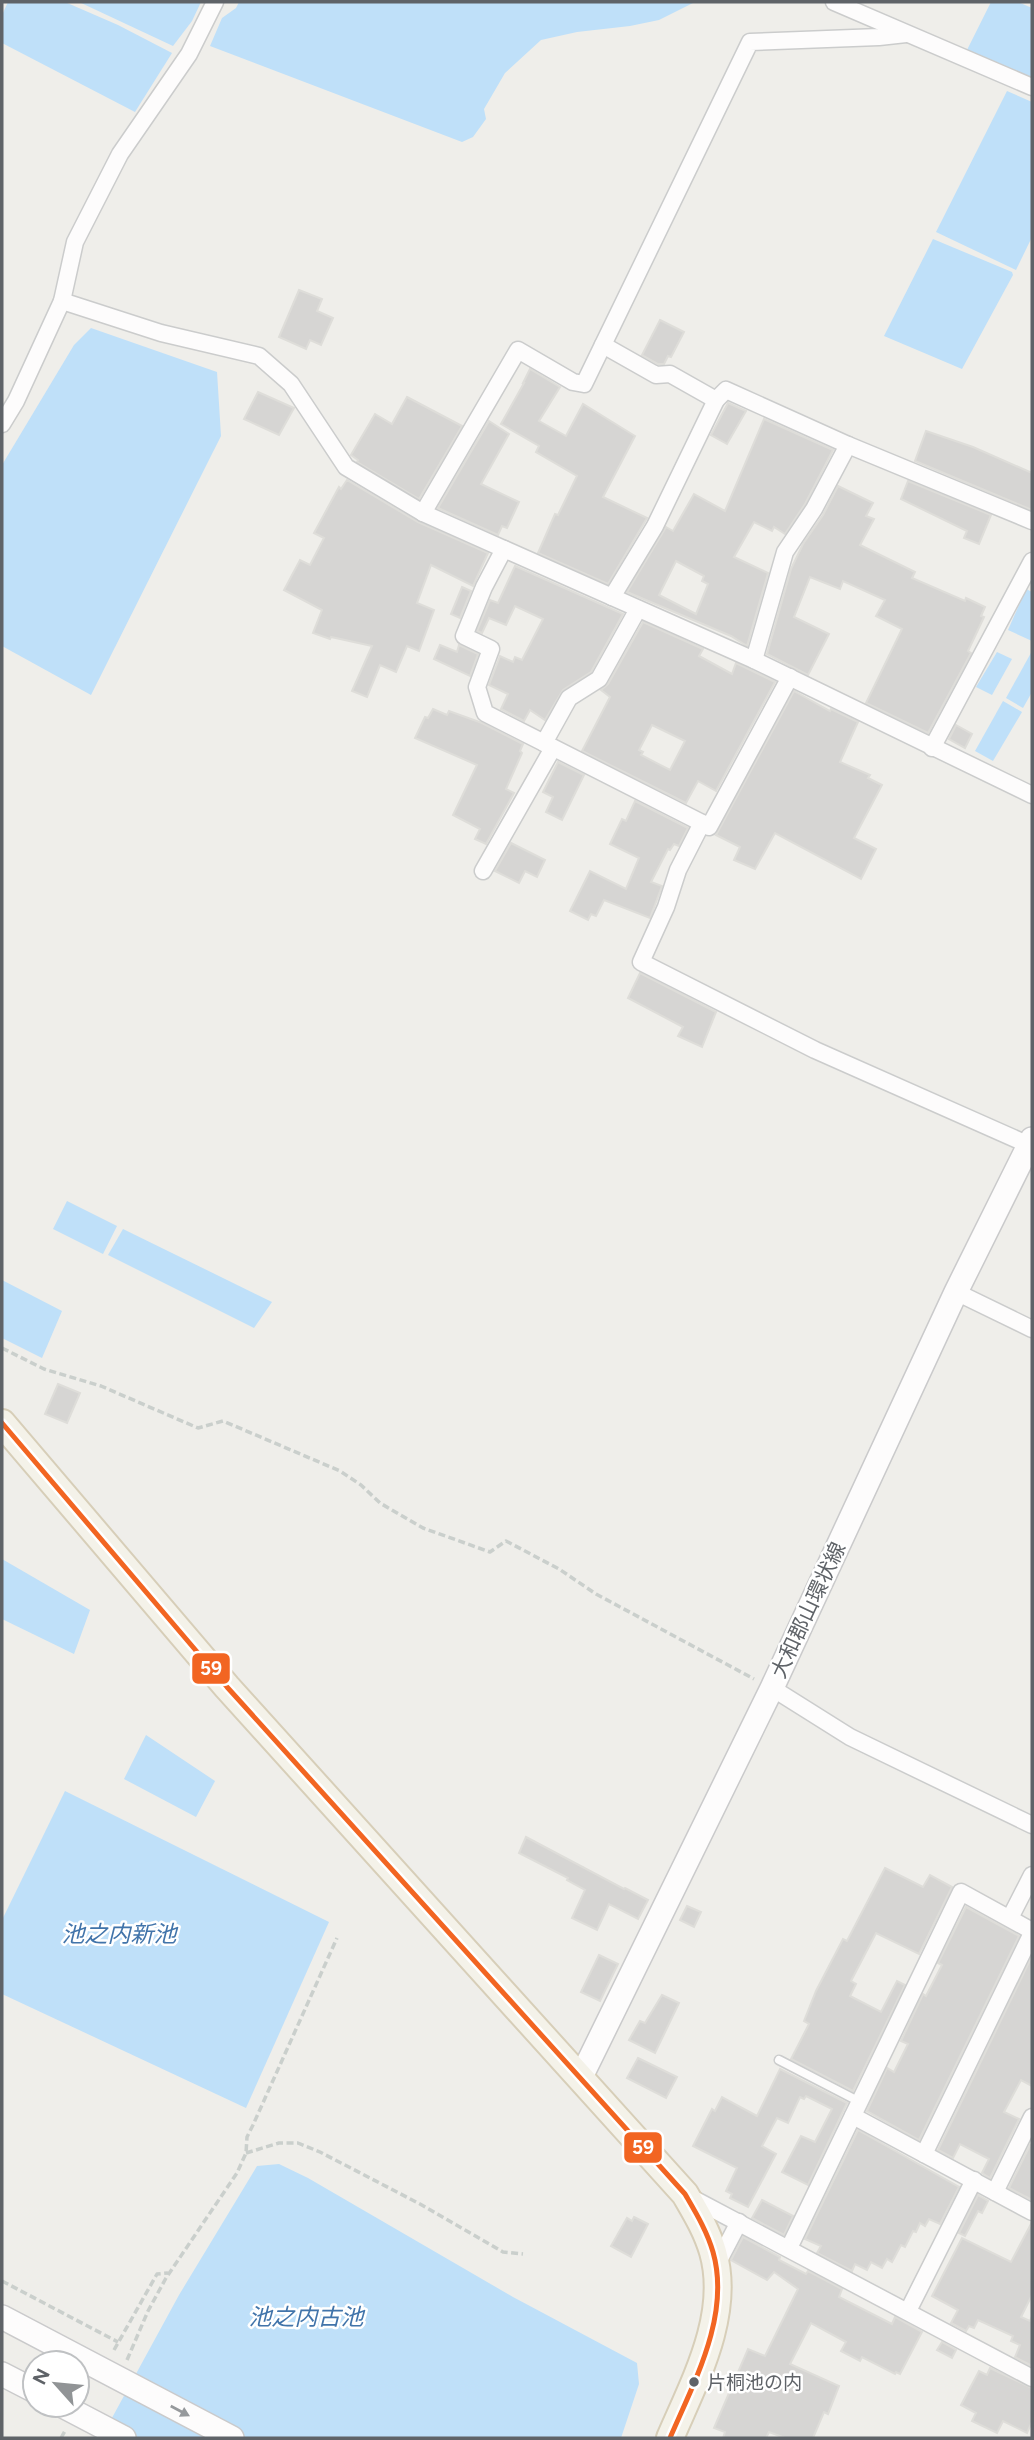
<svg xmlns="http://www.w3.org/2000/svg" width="1034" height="2440" font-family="Figtree,'Noto Sans JP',sans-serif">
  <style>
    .water { fill: #bfe0f9 }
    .building { fill: #d6d5d3; stroke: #deddd9; stroke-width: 2; fill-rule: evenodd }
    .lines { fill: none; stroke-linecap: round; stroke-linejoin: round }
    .lane-casing { stroke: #cbcccc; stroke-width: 11 }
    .street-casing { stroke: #cbcccc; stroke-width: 19 }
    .secondary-casing { stroke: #cacacb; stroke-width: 26 }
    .primary-casing { stroke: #d7ceb8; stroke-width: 30 }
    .path { stroke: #cacfcc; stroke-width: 3.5; stroke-dasharray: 7 3.5; stroke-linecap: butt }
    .lane { stroke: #fdfcfc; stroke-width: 8 }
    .street { stroke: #fdfcfc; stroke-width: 16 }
    .secondary { stroke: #fdfcfc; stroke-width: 23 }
    .primary { stroke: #f4f2e9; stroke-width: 26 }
    .bus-1-casing { stroke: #fff; stroke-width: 10 }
    .bus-1 { stroke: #f26522; stroke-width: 5 }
    .oneway { fill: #96999c }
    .bus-dot { fill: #5f6368; stroke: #fff; stroke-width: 2.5 }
    .labels { text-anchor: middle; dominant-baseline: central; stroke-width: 5; stroke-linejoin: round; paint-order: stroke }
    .bus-label { font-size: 19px; fill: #5f6368; stroke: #fff; text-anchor: start }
    .street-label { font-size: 21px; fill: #5f6368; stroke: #fff }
    .water-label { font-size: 23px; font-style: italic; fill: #4174aa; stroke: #fff }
    .line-badge { stroke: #fff; stroke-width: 2.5 }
    .badge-label { font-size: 19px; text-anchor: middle; font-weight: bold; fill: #fff }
  </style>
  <rect width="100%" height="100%" fill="#efeeea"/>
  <g class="water">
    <polygon points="8,2 65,2 118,25 172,53 135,112 2,43 2,15"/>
    <polygon points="79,2 201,2 192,21 173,46"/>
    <polygon points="239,2 695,2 659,20 630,26 577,32 541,40 505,73 484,109 486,119 473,137 462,142 210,46 222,18 236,8"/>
    <polygon points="991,2 1018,2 1032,8 1032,79 967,50"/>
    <polygon points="1007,91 1032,102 1032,237 1016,270 936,232"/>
    <polygon points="933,239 1012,272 1013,275 962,369 884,336"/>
    <polygon points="91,328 217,372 221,436 91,695 2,646 2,465 74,345"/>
    <polygon points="1026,589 1032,592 1032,641 1008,630"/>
    <polygon points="1032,651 1032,692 1023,708 1006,698"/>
    <polygon points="997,652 1012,659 992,695 976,687"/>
    <polygon points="1003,701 1022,712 993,761 975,751"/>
    <polygon points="67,1201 117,1226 103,1254 53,1229"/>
    <polygon points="123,1229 272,1302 254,1328 108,1255"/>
    <polygon points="2,1280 62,1311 42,1358 2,1338"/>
    <polygon points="2,1559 90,1610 74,1654 2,1619"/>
    <polygon points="146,1735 215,1781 196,1817 124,1779"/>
    <polygon points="65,1791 329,1922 246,2108 2,1994 2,1920"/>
    <polygon points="279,2164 308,2178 513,2297 637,2363 639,2384 621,2438 101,2438 179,2295 257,2166"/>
  </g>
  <g class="building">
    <polygon points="299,290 322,299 317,311 333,318 321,345 310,340 306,349 279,337"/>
    <polygon points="660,320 684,332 671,357 668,356 664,364 658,364 642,355"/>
    <polygon points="530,369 560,387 539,421 566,436 583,404 635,436 603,497 647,518 608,584 538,553 555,514 558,515 577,476 536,452 539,446 501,424 524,383 523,383"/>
    <polygon points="258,392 294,408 279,435 244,419"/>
    <polygon points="407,397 462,426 419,499 357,462 358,460 351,455 375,414 392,424"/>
    <polygon points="728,403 746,411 727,444 711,435"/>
    <path d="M764,419L833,450L805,504L785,534L774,527L772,531L754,522L734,557L768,573L747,646L731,636L627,592L666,527L673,531L694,494L725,511ZM676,561L704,576L702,581L708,584L696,614L659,595Z"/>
    <polygon points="489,421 509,434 481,484 519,502 507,528 502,526 498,535 438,508"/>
    <polygon points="926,431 973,447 1032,473 1032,510 915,461"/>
    <polygon points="347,480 418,522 488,553 473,586 431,565 417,603 434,610 419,651 407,646 396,672 380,665 367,697 352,691 372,646 331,637 330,639 313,633 322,610 284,590 300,560 310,565 324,538 314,533 339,487 341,489"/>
    <polygon points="908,481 991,515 979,544 964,538 967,531 901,499"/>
    <polygon points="838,486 873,503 866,516 874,519 860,545 915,572 912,578 965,601 966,598 985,607 981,616 984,617 968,651 971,653 928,733 866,703 902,629 876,616 885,600 843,581 840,589 810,577 794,617 829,634 808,675 767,654 791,569 803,544 823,515"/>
    <polygon points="515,566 623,614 591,672 563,690 545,720 530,710 524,721 501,709 508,694 489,685 500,656 513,662 515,657 522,660 543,619 515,606 506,625 489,618 482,633 477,631 490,600 498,603"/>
    <polygon points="462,587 471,591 460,618 451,614"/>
    <path d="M643,622L703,649L699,656L732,674L736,663L775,682L716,791L698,781L686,803L582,751L610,697L601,690L608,684ZM652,725L685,741L670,770L641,755L643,752L639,750Z"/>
    <polygon points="440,645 457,652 459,645 478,654 470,676 434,659"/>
    <polygon points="794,691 830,711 831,709 858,722 840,762 870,775 868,778 882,785 854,838 876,849 861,879 775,833 755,869 734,860 740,847 716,835"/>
    <polygon points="433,709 447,715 449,711 482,723 523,744 520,751 522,753 506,789 514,793 486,844 475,839 480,829 453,815 477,765 415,738 425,717 428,718"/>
    <polygon points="956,725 972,734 965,748 949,739"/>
    <polygon points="558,762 584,775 562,820 546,812 553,797 543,792"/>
    <polygon points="635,801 688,828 679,846 674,844 670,850 668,849 651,882 662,886 650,918 604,900 596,916 591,914 588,920 570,911 590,871 626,889 639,858 610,844 622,819 626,821"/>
    <polygon points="511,843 545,860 537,877 525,871 519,883 495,871"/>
    <polygon points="640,973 716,1012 702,1047 678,1036 683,1027 628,998"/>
    <polygon points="58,1384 80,1393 67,1423 45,1414"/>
    <polygon points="526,1837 624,1889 625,1888 648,1900 638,1919 609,1904 597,1930 572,1918 585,1890 567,1880 568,1878 519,1853"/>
    <polygon points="885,1868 923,1887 930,1875 952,1887 919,1954 876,1933 851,1981 856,1984 850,1996 881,2012 897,1981 905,1985 853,2091 791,2059 809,2024 804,2021 816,1991 843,1939 847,1941"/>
    <polygon points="687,1906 701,1912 694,1927 680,1920"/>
    <polygon points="966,1907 1019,1936 919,2140 867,2111 887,2068 894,2072 908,2044 901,2041 923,1994 926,1996 942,1965 938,1963"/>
    <polygon points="599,1955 618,1964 600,2001 581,1992"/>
    <polygon points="1032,1956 1032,2086 1021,2080 1004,2112 1019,2119 990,2178 982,2173 989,2159 960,2144 953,2158 938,2150"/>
    <polygon points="662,1995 679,2003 655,2053 629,2040 640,2021 645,2023"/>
    <polygon points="638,2058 677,2077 666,2098 627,2078"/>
    <polygon points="780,2069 847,2103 808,2185 782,2172 801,2136 815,2142 832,2109 806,2096 804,2099 800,2097 788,2123 777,2118 762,2146 776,2154 748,2207 730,2198 732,2194 726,2191 737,2168 693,2146 712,2109 715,2111 722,2097 757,2116"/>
    <polygon points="858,2130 959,2187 940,2224 929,2219 925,2226 920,2223 916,2232 913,2231 905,2247 901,2245 892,2262 887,2259 882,2268 871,2262 867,2270 855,2264 852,2271 817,2253 821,2246 805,2239"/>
    <polygon points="1030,2145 1032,2146 1032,2200 1009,2188"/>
    <polygon points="978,2195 988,2201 982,2213 978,2211 965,2236 959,2233"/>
    <polygon points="762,2200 793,2216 784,2235 752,2218"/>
    <polygon points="634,2217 648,2224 631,2257 611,2246 627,2218 632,2221"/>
    <polygon points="1032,2222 1032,2295 1021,2317 1030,2321 1032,2316 1032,2366 1015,2357 1020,2345 1011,2341 1013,2336 978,2320 974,2328 969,2326 966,2331 951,2323 958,2310 932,2296 962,2238 1011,2262"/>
    <polygon points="743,2237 780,2257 779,2260 806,2274 808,2271 842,2289 839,2297 892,2324 895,2317 922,2332 900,2374 896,2372 895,2374 862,2357 860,2361 841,2351 846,2342 811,2323 790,2364 839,2386 828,2414 824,2412 813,2438 785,2438 769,2432 766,2438 723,2438 725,2432 714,2428 748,2349 765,2356 798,2289 774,2272 767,2280 731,2260"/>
    <polygon points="942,2342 956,2350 952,2358 937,2350"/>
    <polygon points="990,2368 1032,2388 1032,2422 1027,2433 1003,2421 997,2433 972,2421 976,2413 961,2405 979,2371 987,2375"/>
  </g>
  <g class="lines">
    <defs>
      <polyline id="lane" points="779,2060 860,2102"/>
      <g id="street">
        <polyline points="834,2 1032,87"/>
        <polyline points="62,301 161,333 259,356 291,384 346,467 423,513 754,660 1032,795"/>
        <polyline points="603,345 656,375 670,374 716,400 726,390 848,445 1032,521"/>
        <polyline points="2,424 16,401 62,301 75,242 120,154 189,54 215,2"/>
        <polyline points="423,513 518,350 573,382 584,384 750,42 879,37 906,34"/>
        <polyline points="504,549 484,587 464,636 491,649 477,687 485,713 702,823 678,870 666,907 641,962 815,1050 1029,1145"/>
        <polyline points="612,597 655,526 716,400"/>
        <polyline points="754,660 785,552 814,509 848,445"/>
        <polyline points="544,743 569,698 599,679 638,609"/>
        <polyline points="932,748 1032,561"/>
        <polyline points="702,823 709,827 790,677"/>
        <polyline points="483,871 553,748"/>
        <polyline points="956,1292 1032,1329"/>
        <polyline points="772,1688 850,1737 1032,1825"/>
        <polyline points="1010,1918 1032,1875"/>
        <polyline points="853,2116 1032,2212"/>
        <polyline points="924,2154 1032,1933"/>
        <polyline points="995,2192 1032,2117"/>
        <polyline points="690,2197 1032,2378"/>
        <polyline points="789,2248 961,1892 1032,1931"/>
        <polyline points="716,2266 739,2222"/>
        <polyline points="908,2311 974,2180"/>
      </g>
      <g id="secondary">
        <polyline points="580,2079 772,1688 956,1292 1032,1139"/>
        <polyline points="2,2317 232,2438"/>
        <polyline points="2,2374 35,2391"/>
        <polyline points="61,2405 124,2438"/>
      </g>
      <path id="primary" d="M2,1423L227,1687L685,2194C696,2213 707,2231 713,2252C731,2315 694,2382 670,2438"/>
    </defs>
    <use href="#lane" class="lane-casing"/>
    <use href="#street" class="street-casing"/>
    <use href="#secondary" class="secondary-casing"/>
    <use href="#primary" class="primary-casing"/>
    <g class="path">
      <polyline points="2,1348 44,1369 101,1386 198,1428 223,1421 340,1471 361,1485 380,1503 423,1528 490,1552 506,1541 559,1569 596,1594 754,1679"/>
      <polyline points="246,2153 279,2143 298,2143 320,2152 420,2204 503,2252 523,2254"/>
      <polyline points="2,2281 118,2342"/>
      <polyline points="114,2350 157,2274 168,2273"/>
      <polyline points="127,2360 148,2311 166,2278 237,2173 246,2153 247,2137 253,2125 337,1938"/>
      <polyline points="61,2438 65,2431"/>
    </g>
    <use href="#lane" class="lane"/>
    <use href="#street" class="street"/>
    <use href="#secondary" class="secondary"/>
    <use href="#primary" class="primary"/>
    <defs>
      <path id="bus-1" d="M2,1423L227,1687L685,2194C696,2213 707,2231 713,2252C731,2315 694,2382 670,2438"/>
    </defs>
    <use href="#bus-1" class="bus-1-casing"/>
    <use href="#bus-1" class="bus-1"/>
  </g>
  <defs><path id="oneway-solid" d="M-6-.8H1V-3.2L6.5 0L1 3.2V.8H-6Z" transform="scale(1.75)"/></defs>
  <use class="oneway" href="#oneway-solid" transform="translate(180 2411) rotate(28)"/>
  <circle class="bus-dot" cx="694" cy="2382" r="6"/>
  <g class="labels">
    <g class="bus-label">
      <text x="707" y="2382">片桐池の内</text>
    </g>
    <g class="street-label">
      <text transform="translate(808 1610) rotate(-65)">大和郡山環状線</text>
    </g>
    <g class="water-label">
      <text x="119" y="1934">池之内新池</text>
      <text x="306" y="2317">池之内古池</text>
    </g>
  </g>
  <g class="line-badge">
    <rect x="191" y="1652" width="40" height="33" rx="7" fill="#f26522"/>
    <rect x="623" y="2131" width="40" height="33" rx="7" fill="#f26522"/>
  </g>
  <g class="badge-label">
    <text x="211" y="1675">59</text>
    <text x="643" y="2154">59</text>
  </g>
  <rect width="1034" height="2440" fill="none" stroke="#5f6368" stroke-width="7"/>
  <g transform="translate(56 2384) rotate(297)"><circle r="33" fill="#ffffff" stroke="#bfc1c3" stroke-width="2"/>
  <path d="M0-5L12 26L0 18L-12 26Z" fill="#919496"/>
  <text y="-10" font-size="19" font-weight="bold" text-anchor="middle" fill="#5f6368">N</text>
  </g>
</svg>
